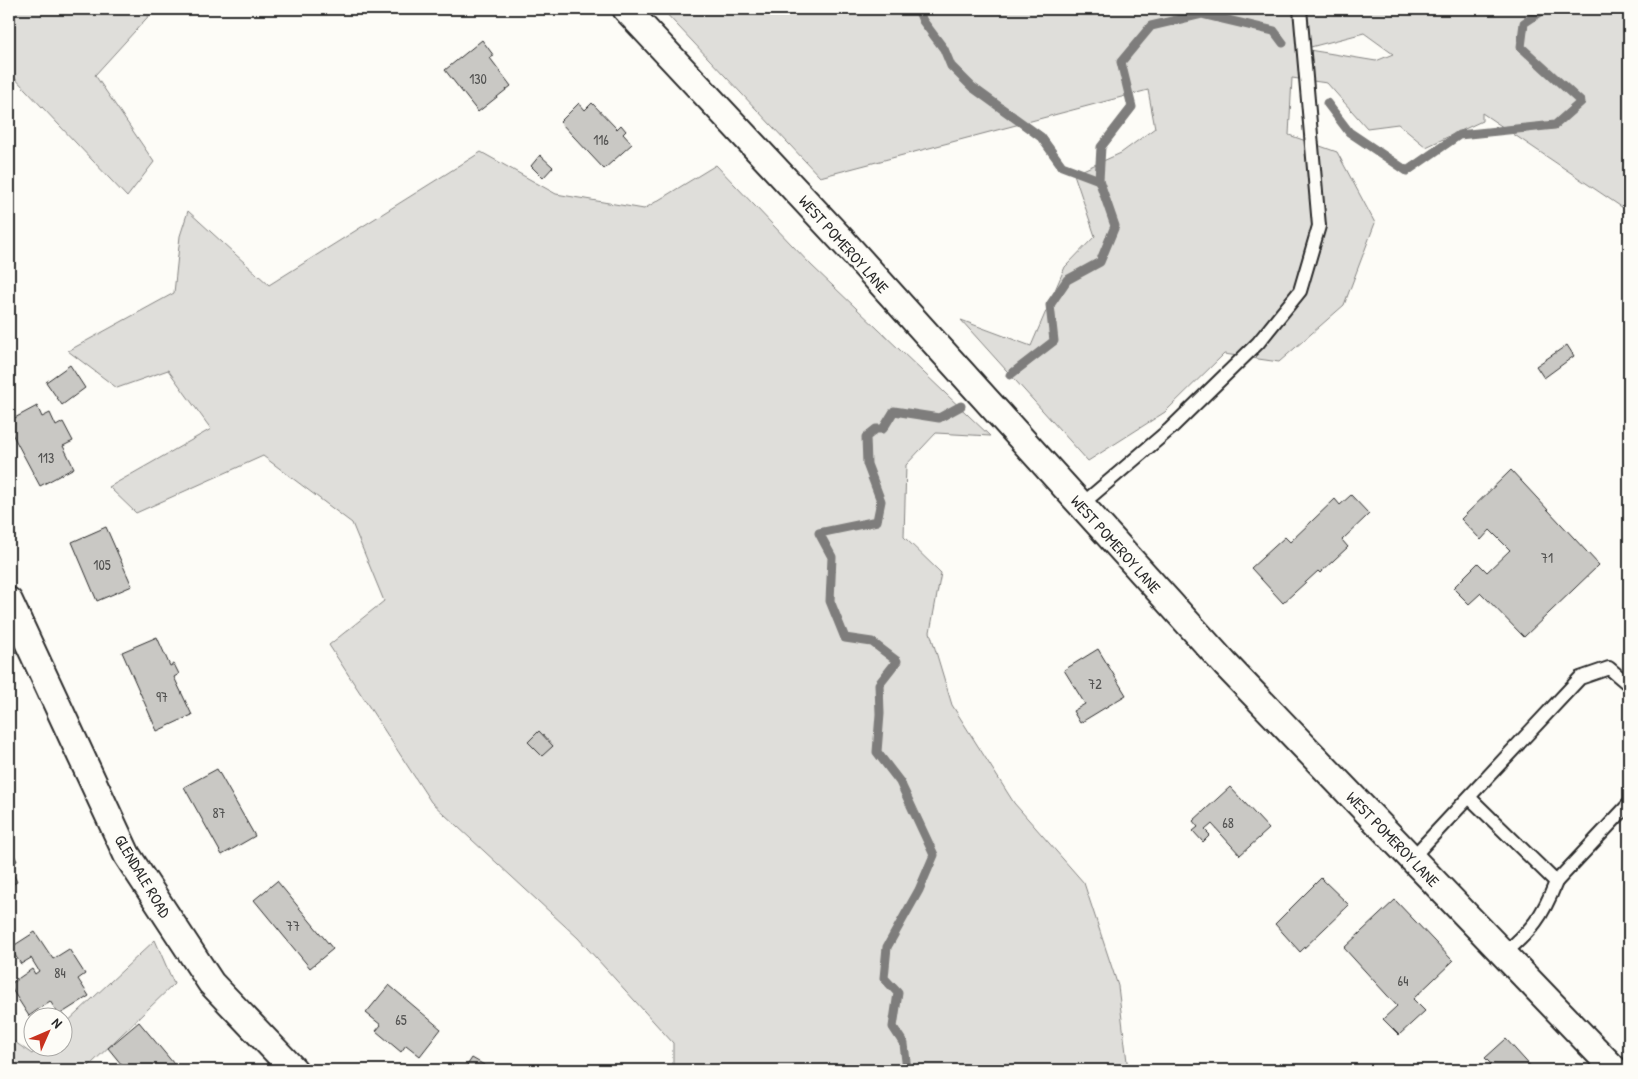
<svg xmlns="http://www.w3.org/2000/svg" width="1638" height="1079" font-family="'Patrick Hand',sans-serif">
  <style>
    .green { fill: #dfdeda; stroke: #858482; fill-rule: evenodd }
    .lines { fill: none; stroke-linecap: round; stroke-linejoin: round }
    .stream { stroke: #7e7d7b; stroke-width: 9 }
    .building { fill: #c9c8c4; stroke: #2b2b2b }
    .lane-casing { stroke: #2b2b2b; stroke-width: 16 }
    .street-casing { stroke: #2b2b2b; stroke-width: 30 }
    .lane { stroke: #fdfcf7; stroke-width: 12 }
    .street { stroke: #fdfcf7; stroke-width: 26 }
    .labels { text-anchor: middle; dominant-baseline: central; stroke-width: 5; stroke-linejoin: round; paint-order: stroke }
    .number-label { font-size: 14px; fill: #525251 }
    .street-label { font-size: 16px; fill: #2b2b2b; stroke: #fdfcf7 }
  </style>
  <rect width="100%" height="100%" fill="#fdfcf7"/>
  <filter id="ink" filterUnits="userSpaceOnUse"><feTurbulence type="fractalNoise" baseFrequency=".02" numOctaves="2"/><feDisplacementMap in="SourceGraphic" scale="10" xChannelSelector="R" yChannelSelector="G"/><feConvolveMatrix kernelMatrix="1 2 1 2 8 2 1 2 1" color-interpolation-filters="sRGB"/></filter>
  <g filter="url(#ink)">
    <g class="green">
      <polygon points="9,9 155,9 95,75 154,162 127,197 9,72"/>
      <path d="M662,9H1629V212L1482,113V121L1426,147L1398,124L1367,128L1327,83L1292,78L1289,135L1337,152L1375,223L1344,305L1279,362L1224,354L1165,412L1088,461L961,320L1031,346L1065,267L1095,236L1074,174L1121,153L1155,128L1148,90L820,177ZM1364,33L1393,54L1376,61L1303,49Z"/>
      <polygon points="481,152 556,194 644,209 716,165 811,265 990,436 936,433 906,465 904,537 941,573 930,632 952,705 1014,803 1084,883 1118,986 1128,1070 673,1070 673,1043 578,938 431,802 329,645 384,601 352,523 263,456 136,513 109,487 211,429 168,370 117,388 68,351 174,293 180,236 188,211 269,285"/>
      <polygon points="155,940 174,984 89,1066 93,1070 9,1070 9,1038 32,1054 40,1047 62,1046 63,1026"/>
    </g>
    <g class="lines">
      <g class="stream">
        <polyline points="918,9 923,21 944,49 951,66 972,87 1041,137 1062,166 1099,180"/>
        <polyline points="1627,9 1629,9"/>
        <polyline points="1327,103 1349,132 1407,171 1459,135 1555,125 1581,102 1521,47 1524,23 1545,9"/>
        <polyline points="1010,375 1054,341 1050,305 1067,280 1100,262 1115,226 1099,180 1101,147 1132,107 1121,62 1151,26 1202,14 1274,31 1283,43"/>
        <polyline points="907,1070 904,1044 893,1027 898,993 884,978 887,947 919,890 934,855 900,782 877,752 880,714 879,684 897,661 872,642 845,638 830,601 832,557 819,533 877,521 881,501 867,464 866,437 876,429 883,429 894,411 939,418 961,406"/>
      </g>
    </g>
    <g class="building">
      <polygon points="482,40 494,56 490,58 511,86 478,112 445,70"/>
      <polygon points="579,103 585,110 592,103 617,129 621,125 626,131 623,134 632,144 604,169 560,122"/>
      <polygon points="540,155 553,167 543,178 531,166"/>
      <polygon points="1567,345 1574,356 1544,378 1536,366"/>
      <polygon points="70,365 85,388 62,405 46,382"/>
      <polygon points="37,406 42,417 50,413 56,426 63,422 73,441 63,446 74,468 40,486 9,428 9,421"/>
      <polygon points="1511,470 1599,565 1524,637 1481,593 1469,604 1453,588 1478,563 1487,572 1510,550 1490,530 1481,540 1461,519"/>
      <polygon points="1351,495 1369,514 1342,540 1348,547 1320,573 1318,571 1283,603 1251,568 1285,537 1290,542 1335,499 1340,505"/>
      <polygon points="106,527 132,586 97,601 72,542"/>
      <polygon points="157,637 170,666 174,664 179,674 174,677 192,715 157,731 122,652"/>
      <polygon points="1098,649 1126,695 1080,723 1073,711 1085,704 1064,670"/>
      <polygon points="539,731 553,746 542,756 528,742"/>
      <polygon points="217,769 255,836 222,855 184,787"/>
      <polygon points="1230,787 1269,829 1240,855 1212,824 1205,830 1210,835 1203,842 1193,831 1198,827 1193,821"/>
      <polygon points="9,844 17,861 9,865 17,882 9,886"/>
      <polygon points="1321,878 1349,905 1300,952 1275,924"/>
      <polygon points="277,881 333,949 310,968 254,900"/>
      <polygon points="1395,900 1453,961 1413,999 1425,1011 1399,1035 1383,1019 1397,1006 1344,948"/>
      <polygon points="35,932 53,959 69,949 85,974 78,979 89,996 59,1015 50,1001 29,1016 9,985 32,969 35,974 39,971 31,958 21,964 10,948"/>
      <polygon points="389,985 441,1029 420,1056 406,1045 401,1052 376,1031 381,1025 366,1013"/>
      <polygon points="139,1022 179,1070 126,1070 108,1048"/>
      <polygon points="1506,1039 1534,1070 1484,1070 1491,1064 1485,1058"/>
      <polygon points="472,1058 493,1070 464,1070"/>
    </g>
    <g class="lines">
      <defs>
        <g id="lane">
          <polyline points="1081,505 1170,429 1258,343 1300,291 1319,226 1300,9"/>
          <path d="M1470,798L1556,882C1542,918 1532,929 1504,954"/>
          <polyline points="1411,859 1580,678 1609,668 1629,685"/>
          <polyline points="1556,882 1629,804"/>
        </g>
        <g id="street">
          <polyline points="626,9 841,239 1225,664 1615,1070"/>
          <polyline points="9,601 127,855 211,983 294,1070"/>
        </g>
      </defs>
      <use href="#lane" class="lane-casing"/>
      <use href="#street" class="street-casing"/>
      <use href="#lane" class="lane"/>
      <use href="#street" class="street"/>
    </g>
  </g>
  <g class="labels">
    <g class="number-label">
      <text x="478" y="78">130</text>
      <text x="601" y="139">116</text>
      <text x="46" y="457">113</text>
      <text x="1547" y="557">71</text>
      <text x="102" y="564">105</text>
      <text x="1095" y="683">72</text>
      <text x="162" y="696">97</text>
      <text x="219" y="812">87</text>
      <text x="1228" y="822">68</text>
      <text x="293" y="925">77</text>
      <text x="60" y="972">84</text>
      <text x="1403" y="980">64</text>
      <text x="401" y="1019">65</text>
    </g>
    <g class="street-label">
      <text transform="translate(844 244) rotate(48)">WEST POMEROY LANE</text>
      <text transform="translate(1116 544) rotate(48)">WEST POMEROY LANE</text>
      <text transform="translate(1393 839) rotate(46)">WEST POMEROY LANE</text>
      <text transform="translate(143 876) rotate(59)">GLENDALE ROAD</text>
    </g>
  </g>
  <rect width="1638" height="1079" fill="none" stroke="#fdfcf7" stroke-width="30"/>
  <rect x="15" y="15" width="1608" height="1049" fill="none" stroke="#2b2b2b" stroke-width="2" filter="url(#ink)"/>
  <g transform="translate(48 1032) rotate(45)"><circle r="24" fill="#fdfcf7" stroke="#a9a8a5"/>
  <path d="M0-4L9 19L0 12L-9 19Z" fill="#c8321e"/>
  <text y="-8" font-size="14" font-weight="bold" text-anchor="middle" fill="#2b2b2b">N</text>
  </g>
</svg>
